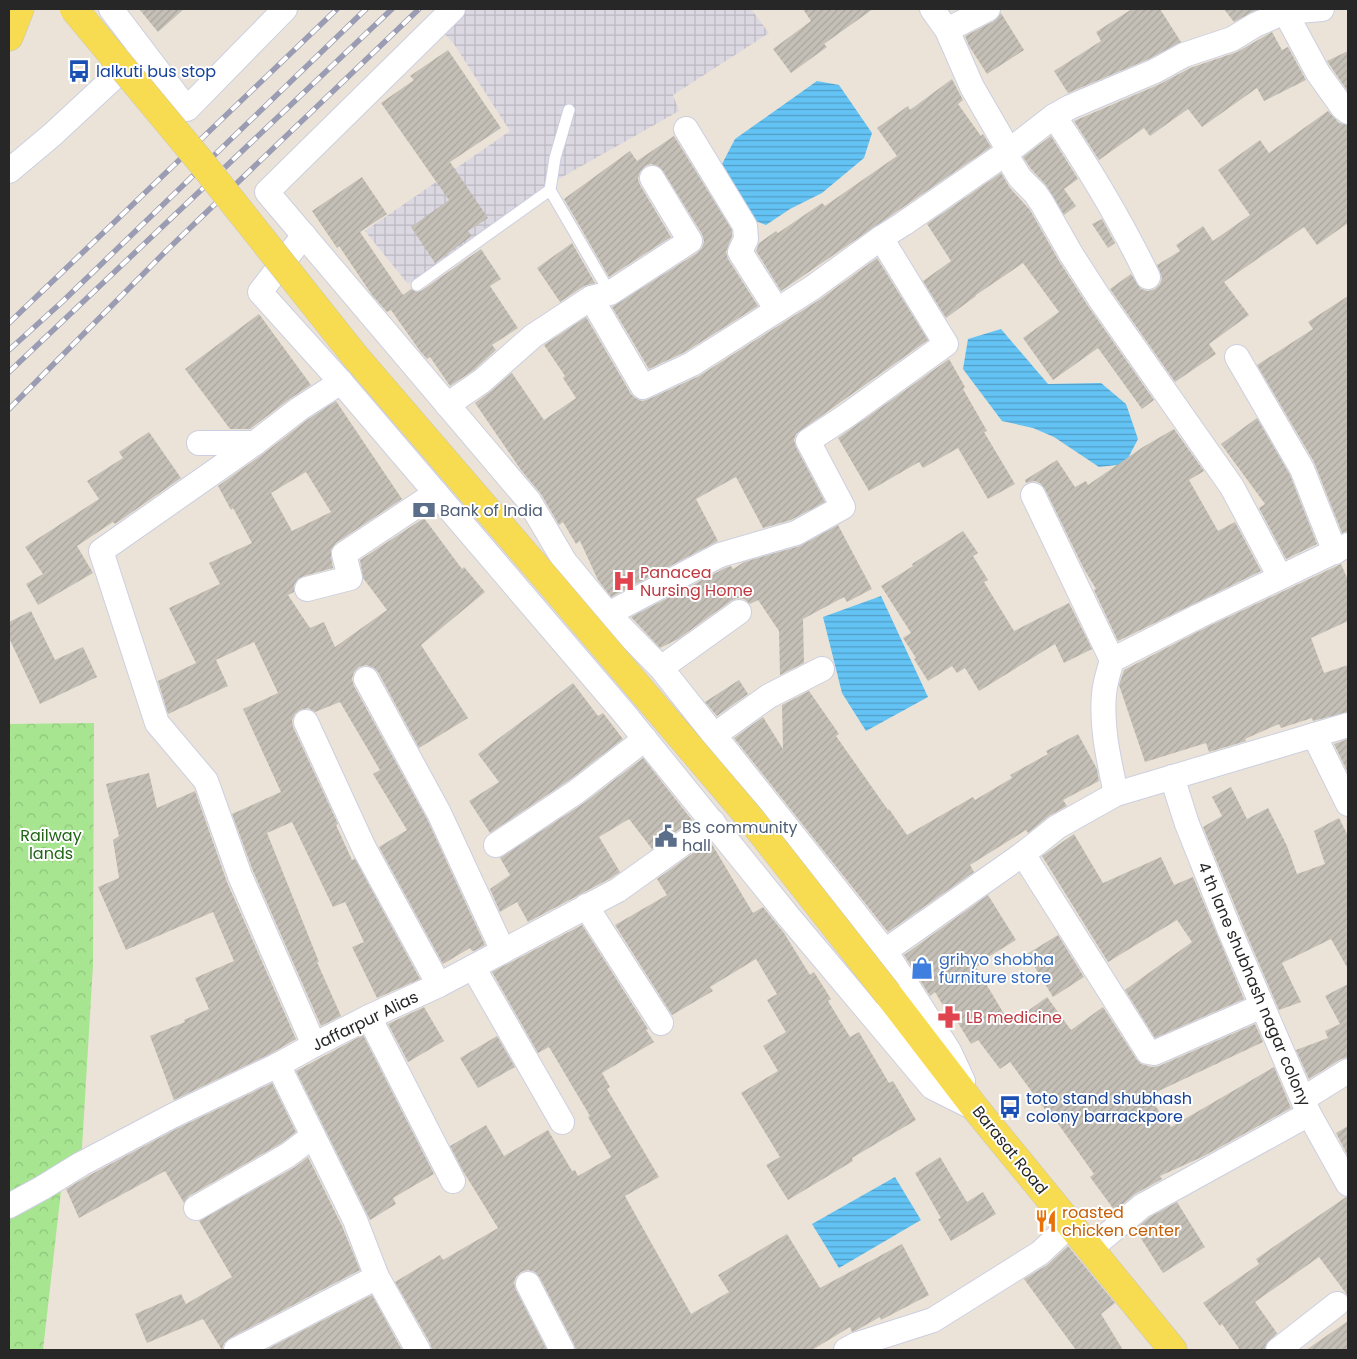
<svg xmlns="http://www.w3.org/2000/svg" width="1357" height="1359" font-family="Poppins,sans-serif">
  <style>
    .industrial { fill: url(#industrial-grid) }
    .forest { fill: url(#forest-crowns) }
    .water { fill: url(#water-rules) }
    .building { fill: url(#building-hatch); fill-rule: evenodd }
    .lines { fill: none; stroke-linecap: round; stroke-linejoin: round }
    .lane-casing { stroke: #cccfe1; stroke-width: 13 }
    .street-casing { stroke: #cccfe1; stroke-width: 26 }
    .primary-casing { stroke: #c7c7c7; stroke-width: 29 }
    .lane { stroke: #fff; stroke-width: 11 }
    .street { stroke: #fff; stroke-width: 24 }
    .primary { stroke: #f7db50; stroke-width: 28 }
    .rail-casing { stroke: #9a9cb3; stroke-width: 5.5 }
    .rail { stroke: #fff; stroke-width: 4; stroke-dasharray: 11; stroke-linecap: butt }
    .primary-bridge-casing { stroke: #c7c7c7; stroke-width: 29; stroke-linecap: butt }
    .primary-bridge { stroke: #f7db50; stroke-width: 28 }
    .labels { text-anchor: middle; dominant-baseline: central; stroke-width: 4; stroke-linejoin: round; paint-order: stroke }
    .transit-label { font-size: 16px; fill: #164399; stroke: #fff; text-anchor: start }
    .service-label { font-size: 16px; fill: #4e5e75; stroke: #fff; text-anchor: start }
    .health-label { font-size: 16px; fill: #be3a42; stroke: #fff; text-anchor: start }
    .park-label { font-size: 16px; fill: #206515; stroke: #fff }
    .shop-label { font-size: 16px; fill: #366cbe; stroke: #fff; text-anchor: start }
    .street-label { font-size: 16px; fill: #272727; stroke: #fff }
    .food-label { font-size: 16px; fill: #c56008; stroke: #fff; text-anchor: start }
  </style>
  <defs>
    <pattern id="industrial-grid" width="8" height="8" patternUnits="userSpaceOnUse" patternTransform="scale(1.25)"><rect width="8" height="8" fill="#dcd8e2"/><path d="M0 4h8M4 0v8" fill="none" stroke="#bdb9c2"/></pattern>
    <pattern id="forest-crowns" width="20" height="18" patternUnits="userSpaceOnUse" patternTransform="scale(1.25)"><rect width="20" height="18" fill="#a7e590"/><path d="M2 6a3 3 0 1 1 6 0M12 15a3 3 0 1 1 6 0" fill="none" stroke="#90c47c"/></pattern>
    <pattern id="water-rules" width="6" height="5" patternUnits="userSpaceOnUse" patternTransform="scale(1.25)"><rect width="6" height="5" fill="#63c3f4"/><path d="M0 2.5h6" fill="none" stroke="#529ec6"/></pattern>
    <pattern id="building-hatch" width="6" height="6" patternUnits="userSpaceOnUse" patternTransform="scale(1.25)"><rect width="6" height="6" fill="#c5c0b7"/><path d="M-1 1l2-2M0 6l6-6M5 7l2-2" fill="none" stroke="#a9a59d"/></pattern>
  </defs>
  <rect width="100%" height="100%" fill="#ebe3d7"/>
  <polygon class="industrial" points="463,9 751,9 769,33 673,95 679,111 548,185 408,284 365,231 510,131 454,44 441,30"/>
  <g class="forest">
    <polygon points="94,723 93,965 81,1164 9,1204 9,724"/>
    <polygon points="62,1182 43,1350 9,1350 9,1208"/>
  </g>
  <g class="water">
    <polygon points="817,81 839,85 872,133 864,158 822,193 790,209 766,225 740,215 722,164 735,139"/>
    <polygon points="1001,329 1048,384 1101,383 1126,404 1138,439 1125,464 1099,467 1054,437 1033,428 1002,421 963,369 968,339"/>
    <polygon points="881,596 928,697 866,731 842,693 823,617"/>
    <polygon points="895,1177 921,1220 839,1268 812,1224"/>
  </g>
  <g class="building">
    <polygon points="139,9 184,9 158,32"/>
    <polygon points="803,9 873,9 824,44 827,47 791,73 773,49 811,21"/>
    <polygon points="1132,9 1160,9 1181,42 1149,59 1068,93 1054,71 1101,41 1096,32"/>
    <polygon points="1224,9 1258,9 1234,22"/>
    <polygon points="1001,13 1024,50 987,74 969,46 965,36 994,21"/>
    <polygon points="1272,32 1282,50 1288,47 1306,80 1264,101 1257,88 1202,127 1188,109 1150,136 1144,128 1099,160 1074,121 1160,84 1190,68 1237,52"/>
    <polygon points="448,50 501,128 450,162 488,218 468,231 472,236 435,263 411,227 449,200 381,103 414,80 410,76"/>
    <polygon points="1348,51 1348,92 1327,61"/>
    <polygon points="952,79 963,100 958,104 981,136 983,134 991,147 781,291 756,251 759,243 776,231 778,233 822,203 825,206 897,156 877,128 908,106 910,110"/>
    <polygon points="1328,111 1339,123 1348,125 1348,223 1317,245 1304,227 1224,282 1249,315 1209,344 1216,354 1175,382 1110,289 1131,274 1141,289 1148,291 1155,289 1160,284 1162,278 1157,265 1180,251 1176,245 1203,226 1213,241 1250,215 1218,170 1260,140 1269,153"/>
    <polygon points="674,136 732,230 732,236 726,252 728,259 758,306 685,352 649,369 612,307 697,253 702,248 704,241 702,234 663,171 658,166 651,164 645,166 640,172 638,179 640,185 671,237 609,277 564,199 630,151 637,161"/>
    <polygon points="1051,136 1078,179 1064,189 1076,206 1064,215 1046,185 1031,169 1023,157"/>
    <polygon points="1001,173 1010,188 1030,210 1059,261 1088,306 1154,400 1142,409 1098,348 1053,380 1023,338 1059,312 1023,263 976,295 976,296 946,318 923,281 951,261 927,224"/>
    <polygon points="362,177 387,214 360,232 403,295 411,289 417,292 421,291 481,249 501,279 490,286 518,328 492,345 496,350 474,370 450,386 430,357 427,359 420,351 391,310 387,312 372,295 339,246 337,248 312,211"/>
    <polygon points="1102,219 1115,243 1108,248 1092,224"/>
    <polygon points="572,243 595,283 584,286 560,302 537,268"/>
    <polygon points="877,258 928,340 796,434 794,440 796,447 825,502 791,520 763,528 736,477 696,499 718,541 611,597 598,580 580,541 576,544 563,522 559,525 541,494 521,470 475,403 491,391 512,373 544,420 576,398 563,378 565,376 544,345 586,317 631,394 635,398 642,401 649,399 699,376 819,300"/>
    <polygon points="1348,296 1348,531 1342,533 1314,462 1257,365 1313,329 1308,322"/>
    <polygon points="259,314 311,385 291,398 250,429 230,429 185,369"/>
    <polygon points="949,359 965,387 963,389 987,431 984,432 1015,484 988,499 958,448 923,468 919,462 869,491 838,438"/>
    <path d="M336,401L402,499L336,543L331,550V557L333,568L304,576L298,579L294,585V592L288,595L310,628L324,622L335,647L387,610L363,578L360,560L424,518L462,569L464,567L485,592L421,645L468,718L419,748L378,672L374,668L366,665L359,667L354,672L352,679L354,686L427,819L485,945L474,951H472L470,948L443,964L379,847L407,830L373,774L380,770L340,702L315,712L308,708L300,710L295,714L292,720L293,727L338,824L336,825L352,860L355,859L420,979L377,998L352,947L364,942L345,902L333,907L292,822L267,833L319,962H317L341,1016L321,1026L253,871L232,814L281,792L243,709L278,693L254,642L216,660L228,686L168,714L158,681L196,663L169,608L220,584L209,563L252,543L233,508L231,510L218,486L263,454L307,420ZM306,472L331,512L292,531L271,493Z"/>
    <polygon points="1257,418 1290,475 1317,544 1286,559 1259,508 1265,504 1221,444"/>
    <polygon points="1174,429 1204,471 1189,480 1218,531 1235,522 1261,571 1118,641 1094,590 1096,589 1084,569 1045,489 1040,483 1034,481 1026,483 1025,480 1057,460 1075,487 1086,481 1088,485 1143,447"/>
    <polygon points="149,432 181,478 115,524 113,522 77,546 93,573 38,605 26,584 43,574 25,547 99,499 87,481 123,458 119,452"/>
    <polygon points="838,525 872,589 847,602 844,597 803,619 804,663 780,675 779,631 758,600 750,604 744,599 737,598 731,601 678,639 660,648 631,617 725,568 731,566 733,569 744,562 800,546"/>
    <polygon points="963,531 978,553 973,556 988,580 984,582 1014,631 1069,603 1092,649 1064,663 1055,644 979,691 965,668 957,673 952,666 928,681 914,659 916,658 903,638 911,633 881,586 913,566 912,564"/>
    <polygon points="1341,564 1348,580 1348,621 1311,638 1324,673 1348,665 1348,712 1313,721 1312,718 1281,728 1279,724 1245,739 1246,741 1209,752 1206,743 1145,762 1119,685 1124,670 1205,628"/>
    <polygon points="31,611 55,660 83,647 97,677 40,704 9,638 9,622"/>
    <polygon points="739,680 748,694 717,716 705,702"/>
    <polygon points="573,683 598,716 603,713 623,739 568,781 490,833 469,801 499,782 478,754"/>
    <polygon points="809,691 839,734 836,736 888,810 889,809 907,835 973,797 975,800 1012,778 1010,775 1048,754 1046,751 1078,734 1097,769 1099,781 1063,800 1067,806 1049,816 1028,833 1026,830 970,865 974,872 888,932 734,738 763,717 783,749 782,705"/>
    <polygon points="1348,739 1348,773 1334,744"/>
    <polygon points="643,758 692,820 652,849 629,819 599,837 620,872 611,878 528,922 517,902 500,912 490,889 510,875 500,858 584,803"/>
    <polygon points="149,773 157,808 195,791 227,882 296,1039 272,1053 174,1100 150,1036 185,1022 184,1020 209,1009 195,978 234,961 213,912 126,950 98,887 119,878 113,840 119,836 106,784"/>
    <polygon points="1231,787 1247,819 1268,808 1287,846 1297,874 1325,864 1314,831 1339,818 1348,836 1348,969 1331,939 1282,963 1301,1002 1279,1010 1243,926 1203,827 1222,816 1212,797"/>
    <polygon points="1074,834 1103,883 1161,857 1174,885 1193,877 1244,999 1155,1038 1125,990 1192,942 1177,920 1108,962 1042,856"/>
    <polygon points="710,841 753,913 763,907 784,933 810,975 814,972 831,999 828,1001 850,1037 859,1032 889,1083 893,1081 916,1120 852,1158 853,1161 788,1200 766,1165 780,1157 741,1093 778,1071 763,1046 786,1032 767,1000 777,994 756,959 710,987 713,991 672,1015 615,925 667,895 657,879"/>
    <polygon points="988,895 1016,940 980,962 981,964 976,967 1010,1024 1047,997 1071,1030 1103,1007 1137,1060 1141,1064 1152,1067 1159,1066 1255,1024 1263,1042 1148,1096 1171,1127 1274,1067 1291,1108 1202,1157 1160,1176 1162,1179 1135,1194 1115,1211 1090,1177 1094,1174 1056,1121 1055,1123 1010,1062 1000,1069 978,1040 971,1044 950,1010 947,1012 935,992 930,996 904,955"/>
    <polygon points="582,925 648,1029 646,1030 654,1042 602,1073 610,1087 607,1089 659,1177 625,1196 691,1314 729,1292 718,1275 787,1234 820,1288 902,1244 929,1295 881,1320 880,1317 855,1331 852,1332 850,1327 812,1350 576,1350 574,1344 540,1278 535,1272 528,1270 521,1272 516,1277 514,1283 516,1290 547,1350 432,1350 430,1343 395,1282 440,1255 443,1260 498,1228 463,1171 450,1146 486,1125 504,1156 548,1130 572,1171 575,1170 578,1176 611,1157 588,1117 590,1116 549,1047 538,1053 492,972"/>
    <polygon points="1058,935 1084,977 1053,997 1027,954"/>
    <polygon points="1348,984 1348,1057 1341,1059 1309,1079 1296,1050 1328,1038 1325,1031 1340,1024 1325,996"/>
    <polygon points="424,1007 444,1041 408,1062 388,1024"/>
    <polygon points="363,1035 434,1174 393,1198 396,1204 370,1220 296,1071"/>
    <polygon points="497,1036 515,1067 478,1088 460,1058"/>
    <polygon points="272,1083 296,1132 280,1144 189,1196 184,1203 165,1171 79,1218 66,1189 88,1176 178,1128"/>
    <polygon points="1348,1126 1348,1156 1336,1133"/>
    <polygon points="308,1157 342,1226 360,1270 230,1338 224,1343 222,1350 203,1319 147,1343 135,1314 181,1294 186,1304 232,1277 199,1221 295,1167"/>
    <polygon points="940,1157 967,1202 983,1192 996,1214 951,1241 938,1219 941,1218 915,1173"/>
    <polygon points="1346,1197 1348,1198 1348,1296 1319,1257 1255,1302 1277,1333 1266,1344 1265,1350 1240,1350 1222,1324 1220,1326 1203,1303 1259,1264 1256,1259"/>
    <polygon points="1177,1202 1205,1247 1163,1273 1135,1229 1150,1217"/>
    <polygon points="1068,1246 1115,1303 1101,1314 1123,1350 1076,1350 1024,1279 1047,1265"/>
    <polygon points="372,1295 402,1350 265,1350"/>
    <polygon points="1348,1321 1348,1350 1306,1350"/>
  </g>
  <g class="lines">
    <defs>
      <g id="lane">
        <polyline points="569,110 555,158 550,190 610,293"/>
        <polyline points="417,285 550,190"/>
      </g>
      <g id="street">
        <polyline points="111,9 187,109 285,9"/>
        <polyline points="453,9 267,192 529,501 565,562 608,614 661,668 885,951 949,1051 963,1081"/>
        <polyline points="932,9 947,30 972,87 1009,151 1009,160 1020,178 1035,193 1042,203 1071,254 1100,299 1232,487 1280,577"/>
        <polyline points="1285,12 1318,73 1343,108 1348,112"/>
        <polyline points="947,30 988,9"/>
        <path d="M1054,116C1089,168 1121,221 1148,277"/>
        <polyline points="686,129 745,226 746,239 740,252 777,310"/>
        <polyline points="9,171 52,135 136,57"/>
        <polyline points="304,235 260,292 341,382 623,712 789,917 932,1087 976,1109"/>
        <polyline points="591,298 643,387 692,364 812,288 881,238"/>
        <polyline points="1237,357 1302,469 1335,552"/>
        <polyline points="447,405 482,381 533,336 591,298 610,293 690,241 652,178"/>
        <polyline points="199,443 255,443"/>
        <polyline points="1033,495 1112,660"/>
        <polyline points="307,589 350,578 344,554 436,493"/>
        <polyline points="608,614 720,555 796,533 843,507 808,441 846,416 946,344 881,238 903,224 1009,151 1054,116 1070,107 1155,71 1184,55 1232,39 1255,25 1278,15 1285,12 1322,9"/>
        <polyline points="661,668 739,612"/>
        <polyline points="366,679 439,813 503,951"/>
        <polyline points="306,722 364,848 439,985"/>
        <polyline points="1314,735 1348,804"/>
        <polyline points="713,736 769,696 822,669"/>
        <polyline points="1172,777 1187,824 1230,931 1309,1114 1348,1184"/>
        <path d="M1116,794C1109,760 1101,728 1104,694C1105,682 1109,671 1112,660L1199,616L1348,545"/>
        <polyline points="496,845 576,792 645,739"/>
        <polyline points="1023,854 1148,1052 1154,1053 1262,1006"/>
        <polyline points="586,906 661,1023"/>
        <polyline points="885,951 1023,854 1057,827 1116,794 1348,725"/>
        <polyline points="473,967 562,1122"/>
        <polyline points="369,1017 453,1181"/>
        <polyline points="314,1045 240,876 206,781 157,723 101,551 255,443 299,409 341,382"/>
        <polyline points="278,1065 355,1220 377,1277 418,1350"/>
        <polyline points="1303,1099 1348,1071"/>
        <polyline points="9,1206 42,1188 81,1164 172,1116 278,1065 314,1045 369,1017 439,985 618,890 713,822"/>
        <polyline points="196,1208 288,1155 313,1136"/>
        <polyline points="1090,1249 1142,1206 1309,1114"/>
        <polyline points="528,1284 562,1350"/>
        <polyline points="236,1350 377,1277"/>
        <polyline points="846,1350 855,1345 933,1320 1040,1253 1071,1224"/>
        <polyline points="1278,1350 1337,1304"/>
      </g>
      <g id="primary">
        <polyline points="9,37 20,9"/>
        <polyline points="888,994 976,1109 1173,1350"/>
      </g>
    </defs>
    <use href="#lane" class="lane-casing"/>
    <use href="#street" class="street-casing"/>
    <use href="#primary" class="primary-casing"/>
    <use href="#lane" class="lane"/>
    <use href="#street" class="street"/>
    <use href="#primary" class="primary"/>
    <defs>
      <g id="rail">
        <polyline points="9,323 337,9"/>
        <polyline points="9,350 62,302 366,9"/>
        <polyline points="9,372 392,9"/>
        <polyline points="9,409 167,250 419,9"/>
      </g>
    </defs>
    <use href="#rail" class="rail-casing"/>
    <use href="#rail" class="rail"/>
    <defs>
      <polyline id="primary-bridge" points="74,9 201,162 355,356 551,584 750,818 888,994"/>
    </defs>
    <use href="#primary-bridge" class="primary-bridge-casing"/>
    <use href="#primary-bridge" class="primary-bridge"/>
  </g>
  <defs>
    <symbol id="bus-bare" viewBox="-9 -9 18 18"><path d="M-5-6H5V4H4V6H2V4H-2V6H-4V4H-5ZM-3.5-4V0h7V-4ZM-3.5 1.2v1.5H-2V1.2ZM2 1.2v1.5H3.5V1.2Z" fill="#1a4fb4" stroke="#fff" stroke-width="2.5" paint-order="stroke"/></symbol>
    <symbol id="bank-bare" viewBox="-9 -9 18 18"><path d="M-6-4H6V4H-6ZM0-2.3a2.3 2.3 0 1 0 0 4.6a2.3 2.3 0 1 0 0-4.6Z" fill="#5c6f8a" stroke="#fff" stroke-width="2.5" paint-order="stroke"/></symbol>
    <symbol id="hospital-bare" viewBox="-9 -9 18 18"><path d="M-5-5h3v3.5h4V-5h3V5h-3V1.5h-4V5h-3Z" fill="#e0444e" stroke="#fff" stroke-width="2.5" paint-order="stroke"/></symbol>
    <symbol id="civic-bare" viewBox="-9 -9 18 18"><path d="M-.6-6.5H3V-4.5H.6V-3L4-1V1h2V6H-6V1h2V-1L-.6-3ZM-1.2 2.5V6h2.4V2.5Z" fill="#5c6f8a" stroke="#fff" stroke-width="2.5" paint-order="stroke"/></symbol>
    <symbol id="shop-bare" viewBox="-9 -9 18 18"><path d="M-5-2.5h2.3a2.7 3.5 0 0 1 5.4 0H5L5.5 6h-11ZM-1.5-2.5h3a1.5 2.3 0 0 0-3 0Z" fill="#3f7fe0" stroke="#fff" stroke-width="2.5" paint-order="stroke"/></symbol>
    <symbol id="pharmacy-bare" viewBox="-9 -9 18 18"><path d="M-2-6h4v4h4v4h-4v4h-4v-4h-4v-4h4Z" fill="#e0444e" stroke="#fff" stroke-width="2.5" paint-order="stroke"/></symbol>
    <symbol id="restaurant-bare" viewBox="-9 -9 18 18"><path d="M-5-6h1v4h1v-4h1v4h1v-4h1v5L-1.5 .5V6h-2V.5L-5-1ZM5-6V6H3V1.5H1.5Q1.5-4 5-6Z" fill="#e8710a" stroke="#fff" stroke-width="2.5" paint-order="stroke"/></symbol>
  </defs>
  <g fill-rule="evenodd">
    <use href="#bus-bare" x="63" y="55" width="32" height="32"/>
    <use href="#bank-bare" x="408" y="494" width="32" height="32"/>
    <use href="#hospital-bare" x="608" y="565" width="32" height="32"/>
    <use href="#civic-bare" x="650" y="820" width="32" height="32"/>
    <use href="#shop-bare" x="906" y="952" width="32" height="32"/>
    <use href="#pharmacy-bare" x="933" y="1001" width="32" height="32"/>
    <use href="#bus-bare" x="994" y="1091" width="32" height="32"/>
    <use href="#restaurant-bare" x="1030" y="1205" width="32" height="32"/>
  </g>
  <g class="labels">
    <g class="transit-label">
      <text x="96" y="71">lalkuti bus stop</text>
      <text x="1026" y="1098">toto stand shubhash<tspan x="1026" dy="18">colony barrackpore</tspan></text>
    </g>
    <g class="service-label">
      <text x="440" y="510">Bank of India</text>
      <text x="682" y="827">BS community<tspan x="682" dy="18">hall</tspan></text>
    </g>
    <g class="health-label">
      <text x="640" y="572">Panacea<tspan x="640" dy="18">Nursing Home</tspan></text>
      <text x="966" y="1017">LB medicine</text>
    </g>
    <g class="park-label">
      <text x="51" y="835">Railway<tspan x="51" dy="18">lands</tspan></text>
    </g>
    <g class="shop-label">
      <text x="939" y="959">grihyo shobha<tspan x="939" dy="18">furniture store</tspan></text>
    </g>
    <g class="street-label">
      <text transform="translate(1254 984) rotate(67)">4 th lane shubhash nagar colony</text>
      <text transform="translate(365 1021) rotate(-26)">Jaffarpur Alias</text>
      <text transform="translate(1010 1150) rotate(51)">Barasat Road</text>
    </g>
    <g class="food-label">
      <text x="1062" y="1212">roasted<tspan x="1062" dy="18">chicken center</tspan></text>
    </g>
  </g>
  <rect width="1357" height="1359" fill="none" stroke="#272727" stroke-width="20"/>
</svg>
